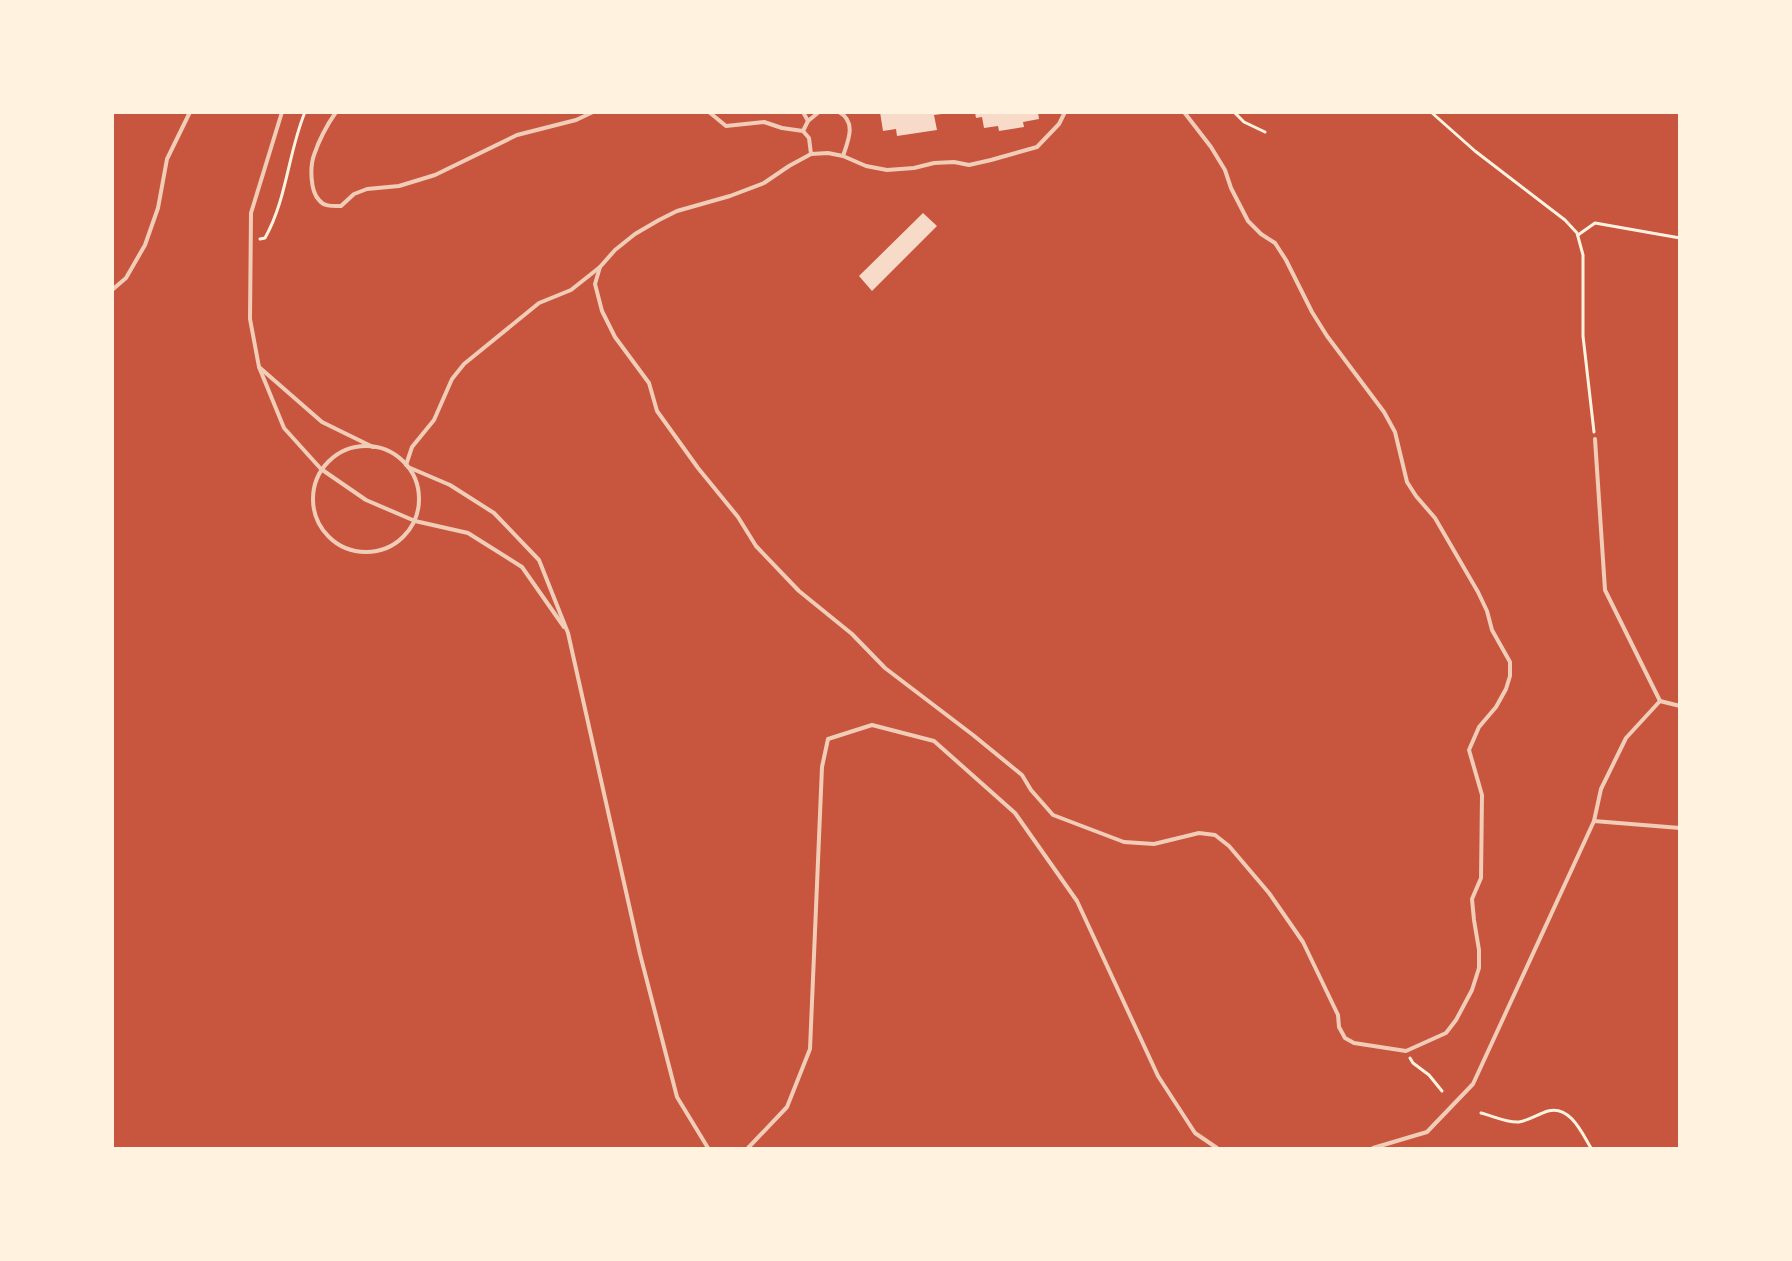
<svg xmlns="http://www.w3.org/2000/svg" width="1792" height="1261" font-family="'PT Sans Narrow',sans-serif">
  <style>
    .building { fill: #f7dbc8 }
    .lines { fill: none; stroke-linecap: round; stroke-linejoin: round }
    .path { stroke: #fff3e0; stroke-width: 3 }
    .service { stroke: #f1ccb7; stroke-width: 4 }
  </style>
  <rect width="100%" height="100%" fill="#c8553d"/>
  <g class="building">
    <polygon points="880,112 942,112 942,114 934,115 937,130 897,136 896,129 883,131"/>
    <polygon points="975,112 1038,112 1039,119 1023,122 1024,127 999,131 998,126 984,128 982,117 976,118"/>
    <polygon points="923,213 937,226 872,291 859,276"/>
  </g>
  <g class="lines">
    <g class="path">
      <polyline points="1234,112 1244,122 1265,132"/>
      <polyline points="1431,112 1475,151 1565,220 1577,233 1583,255 1583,336 1594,432"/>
      <polyline points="1578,235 1595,223 1680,238"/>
      <path d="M260,239L265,238C287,199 288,153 305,112"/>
      <polyline points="1410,1058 1413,1063 1429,1075 1442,1091"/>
      <path d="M1481,1113C1493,1116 1507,1123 1519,1122C1530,1120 1538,1114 1548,1111C1570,1105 1582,1133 1591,1148"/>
    </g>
    <g class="service">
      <polyline points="282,112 251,213 250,319 259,367 322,422 373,447"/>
      <path d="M336,112C327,125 319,140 314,155C310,166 310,191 319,200C324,207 333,206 341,206L354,194L367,189L399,186L435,175L517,135L576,120L593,112"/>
      <polyline points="709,112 726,126 764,122 782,128 803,131 809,138 811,154"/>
      <polyline points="803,112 808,121"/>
      <path d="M839,112C857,122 848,141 843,156"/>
      <polyline points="803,131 808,121 819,112"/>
      <polyline points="600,267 595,284 602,311 615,337 649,383 657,411 698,468 738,517 756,546 799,591 852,634 885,668 973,735 1022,775 1031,790 1053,815 1124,842 1154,844 1199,833 1215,835 1229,846 1269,893 1303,942 1338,1015 1339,1027 1345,1038 1354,1043 1406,1051 1446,1033 1456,1020 1472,990 1479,968 1479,950 1474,920 1472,899 1481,878 1482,795 1469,750 1479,727 1496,707 1506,689 1510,676 1510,662 1492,630 1487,611 1478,592 1435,518 1416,496 1407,482 1395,432 1384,412 1327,336 1312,312 1286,260 1275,243 1261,234 1248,221 1231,188 1225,170 1211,147 1184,112"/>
      <polyline points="112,290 126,278 145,245 158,208 167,159 190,112"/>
      <polyline points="259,367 284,428 321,469 366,500 415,521 468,533 522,567 564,627"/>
      <polyline points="1595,439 1605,590 1660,701"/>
      <circle cx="366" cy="499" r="53"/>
      <polyline points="406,465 412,447 434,420 452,379 464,364 539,303 571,290 600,267 615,250 635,234 659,220 677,211 730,196 764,183 789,166 811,154 828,153 843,156 866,166 887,170 914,168 934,163 954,162 969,165 991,160 1037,147 1059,124 1065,112"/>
      <polyline points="408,467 450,485 494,513 539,560 568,633 640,954 677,1097 708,1148"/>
      <polyline points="1594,821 1601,789 1626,738 1660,701 1680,706"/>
      <polyline points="748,1148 787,1107 810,1049 822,767 828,739 872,725 934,741 1015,813 1077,901 1158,1076 1195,1133 1217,1148"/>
      <polyline points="1373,1148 1427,1132 1473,1084 1594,821 1680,828"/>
    </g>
  </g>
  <rect width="1792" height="1261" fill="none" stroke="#fff3e0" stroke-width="228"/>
</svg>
